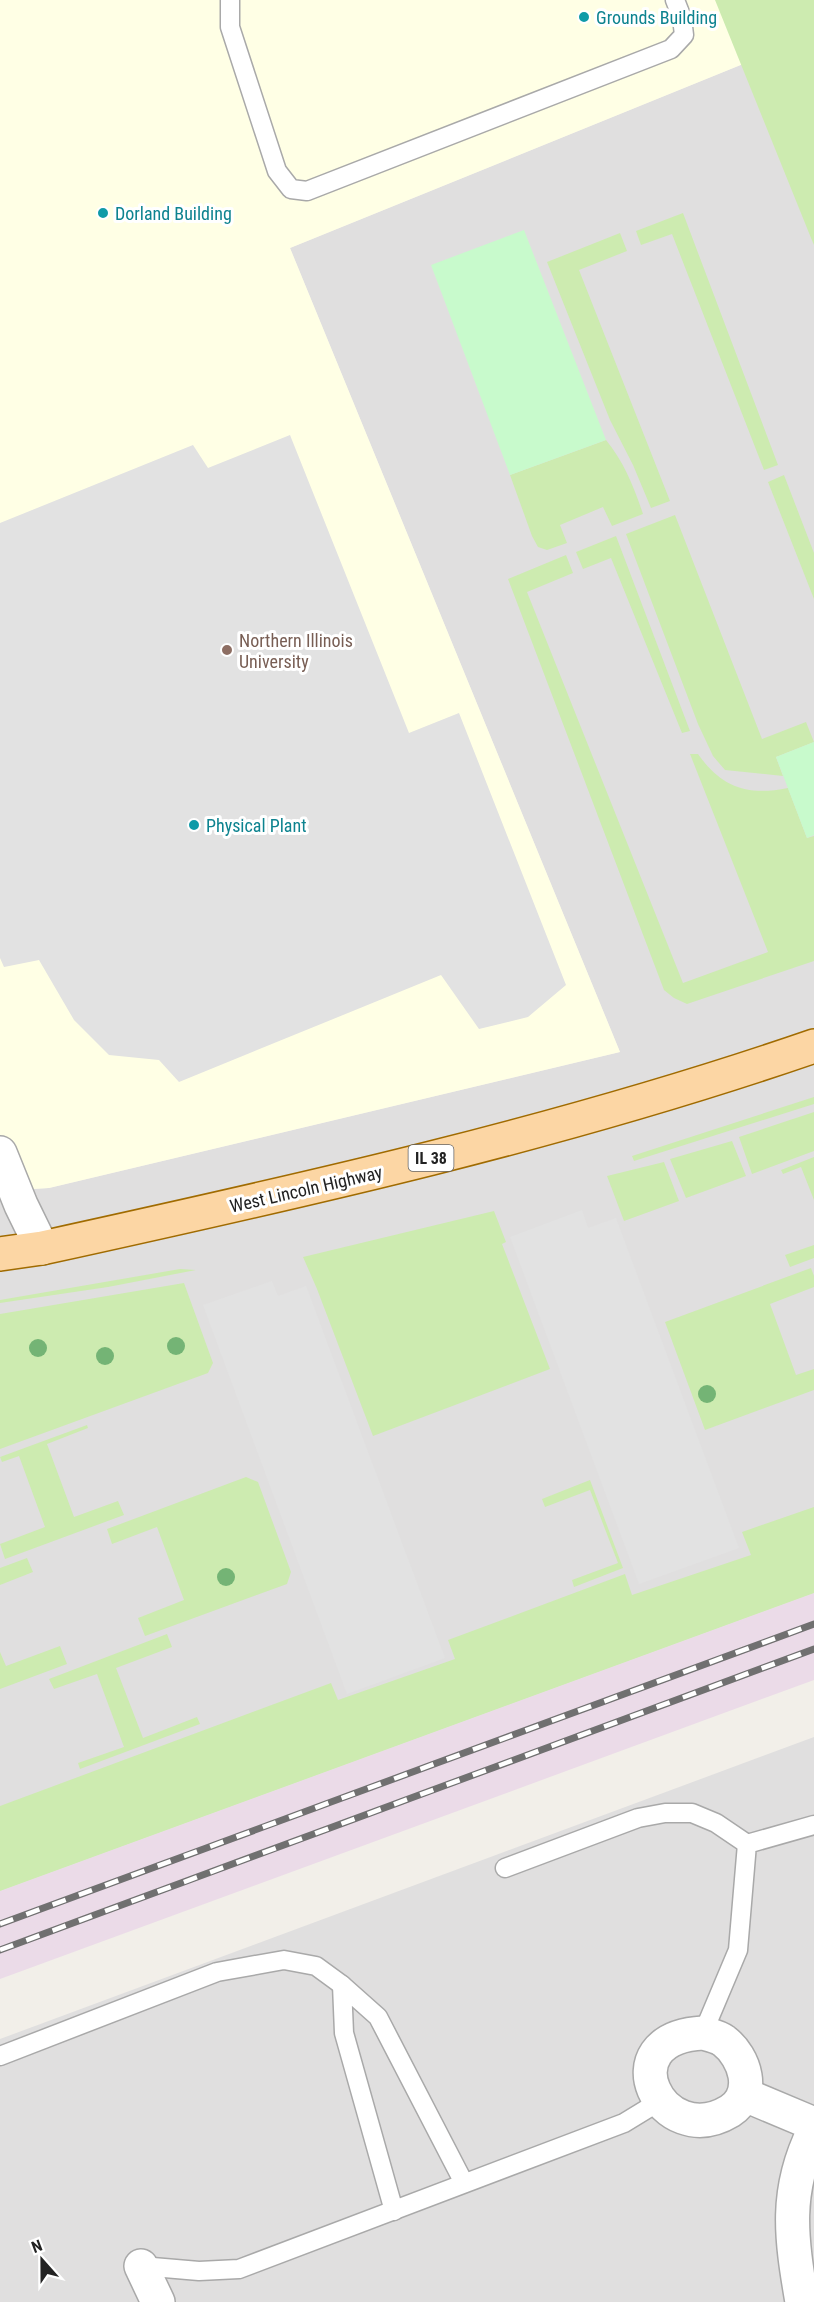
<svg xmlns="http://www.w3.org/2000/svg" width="814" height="2302" font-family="'Roboto Condensed',sans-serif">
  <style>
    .residential { fill: #e0dfdf }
    .industrial { fill: #ebdbe8 }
    .education { fill: #ffffe5 }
    .grass { fill: #cdebb0 }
    .park { fill: #c8facc }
    .parking { fill: #e2e2e2 }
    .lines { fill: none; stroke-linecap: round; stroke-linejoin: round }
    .service-casing { stroke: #a9a9a9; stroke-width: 21 }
    .minor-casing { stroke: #a9a9a9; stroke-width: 36 }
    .primary-casing { stroke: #a06b00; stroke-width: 36 }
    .service { stroke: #fff; stroke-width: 18 }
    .minor { stroke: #fff; stroke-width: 33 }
    .primary { stroke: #fcd6a4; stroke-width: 33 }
    .rail-casing { stroke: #707070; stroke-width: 7 }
    .rail { stroke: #fff; stroke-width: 4.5; stroke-dasharray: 14; stroke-linecap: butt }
    .tree { fill: #74b475 }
    .culture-dot { fill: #0f9aa8; stroke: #fff; stroke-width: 2 }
    .education-dot { fill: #8d6e63; stroke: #fff; stroke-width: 2 }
    .labels { text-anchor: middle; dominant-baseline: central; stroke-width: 6; stroke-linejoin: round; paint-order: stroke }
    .shield { fill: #fff; stroke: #646464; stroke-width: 1.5 }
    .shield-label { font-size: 16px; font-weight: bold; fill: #222 }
    .culture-label { font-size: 18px; fill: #0d838f; stroke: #fff; text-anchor: start }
    .education-label { font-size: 18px; fill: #785e54; stroke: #fff; text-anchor: start }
    .street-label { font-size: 18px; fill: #222; stroke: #fff }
  </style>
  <rect width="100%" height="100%" fill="#f2efe9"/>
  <g class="residential">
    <polygon points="814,0 814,1593 0,1891 0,1191 49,1188 620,1052 290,248 795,43"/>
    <polygon points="814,1737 814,2302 0,2302 0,2039"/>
  </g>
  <polygon class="industrial" points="814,1593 814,1680 0,1979 0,1891"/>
  <polygon class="education" points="0,0 779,0 795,43 290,248 620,1052 49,1188 0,1191"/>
  <g class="grass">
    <polygon points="715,0 814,0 814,245 811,238"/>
    <polygon points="683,213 778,465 764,470 672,234 641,245 636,231"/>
    <polygon points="620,233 627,251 579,270 670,501 651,508 633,465 610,420 547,262"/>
    <path d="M606,440C624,462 634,487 643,514L612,526L603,507L560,525L567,543L547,550L538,547L532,536L510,475Z"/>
    <polygon points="784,475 814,553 814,599 768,482"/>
    <polygon points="675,515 762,739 806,722 814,742 776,757 783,776 725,770 713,756 698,724 626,534"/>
    <polygon points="616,536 690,731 682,733 611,558 583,569 576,552"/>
    <path d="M566,555L573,573L527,592L683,983L768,952L690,754H698C722,788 748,796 788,788L807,838L814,836V961L687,1004L674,998L664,990L508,579Z"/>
    <polygon points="814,1097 814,1104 634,1161 632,1156"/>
    <polygon points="814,1112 814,1151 752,1174 739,1137"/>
    <polygon points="732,1141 746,1176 686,1198 670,1159"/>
    <polygon points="814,1157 814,1200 801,1167 783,1174 781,1170"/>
    <polygon points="664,1162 679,1201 624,1221 607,1176"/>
    <polygon points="494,1211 506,1242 502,1244 550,1369 373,1436 317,1289 303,1257"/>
    <polygon points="814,1245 814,1258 790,1267 785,1255"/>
    <polygon points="811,1268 814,1276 814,1287 770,1304 796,1375 814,1369 814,1390 705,1430 665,1322"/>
    <polygon points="180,1269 196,1270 108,1287 0,1303 0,1300"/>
    <polygon points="184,1283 213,1363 208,1373 0,1449 0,1314"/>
    <polygon points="87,1425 88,1428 47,1444 74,1517 118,1501 124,1515 5,1559 0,1544 45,1527 19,1456 2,1462 0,1457"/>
    <polygon points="246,1477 258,1482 291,1572 287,1584 145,1636 138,1618 184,1600 157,1527 112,1544 107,1529"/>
    <polygon points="590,1480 623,1568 574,1587 572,1580 618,1563 590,1490 545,1507 542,1499"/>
    <polygon points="814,1507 814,1593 0,1891 0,1806 331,1683 338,1700 455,1659 448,1640 625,1574 632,1595 751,1555 742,1532"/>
    <polygon points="27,1558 33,1572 0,1585 0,1568"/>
    <polygon points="167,1634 172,1647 116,1668 143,1738 197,1717 200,1724 80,1769 78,1763 124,1747 97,1674 54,1689 49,1679"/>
    <polygon points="60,1646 67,1664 0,1689 0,1652 6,1666"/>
  </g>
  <g class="park">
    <polygon points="524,230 606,440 510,475 431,265"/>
    <polygon points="814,742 814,835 807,838 776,757"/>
  </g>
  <g class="parking">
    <polygon points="290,435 409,733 459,713 566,985 528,1017 479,1029 441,975 179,1082 159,1060 109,1055 74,1020 39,960 4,967 0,958 0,523 193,445 208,468"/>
    <polygon points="582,1210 588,1228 616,1218 739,1548 639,1584 510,1237"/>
    <polygon points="272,1281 278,1296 306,1286 445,1658 347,1694 203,1305"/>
  </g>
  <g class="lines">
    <defs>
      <g id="service">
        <polyline points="230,0 230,27 277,171 291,189 307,191 671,49 684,35 682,18 675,0"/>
        <polyline points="505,1868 638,1818 665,1813 692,1813 716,1823 747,1844"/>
        <polyline points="703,2033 738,1950 747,1844 814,1825"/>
        <polyline points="0,2056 217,1972 284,1960 316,1966 342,1985"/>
        <polyline points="394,2211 344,2033 342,1985 378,2017 464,2183"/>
        <polyline points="141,2266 199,2271 239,2269 624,2123 660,2101"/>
      </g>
      <g id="minor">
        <polyline points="0,1153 21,1205 42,1248"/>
        <path d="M703,2033C710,2035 719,2037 724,2041C745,2057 757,2094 730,2111C661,2153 605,2038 703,2033Z"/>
        <polyline points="745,2095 814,2124"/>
        <polyline points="141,2266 158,2302"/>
        <path d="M802,2302C791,2238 784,2191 814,2131"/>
      </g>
      <path id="primary" d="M0,1254L42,1248C302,1191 562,1133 814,1046"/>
    </defs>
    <use href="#service" class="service-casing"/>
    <use href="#minor" class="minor-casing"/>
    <use href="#primary" class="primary-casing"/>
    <use href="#service" class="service"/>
    <use href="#minor" class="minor"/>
    <use href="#primary" class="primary"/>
    <defs>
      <g id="rail">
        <polyline points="0,1924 814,1624"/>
        <polyline points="0,1950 814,1649"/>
      </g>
    </defs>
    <use href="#rail" class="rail-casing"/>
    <use href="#rail" class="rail"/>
  </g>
  <g class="tree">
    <circle cx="176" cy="1346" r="9"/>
    <circle cx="38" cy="1348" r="9"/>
    <circle cx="105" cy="1356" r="9"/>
    <circle cx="707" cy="1394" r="9"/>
    <circle cx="226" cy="1577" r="9"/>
  </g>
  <g class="culture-dot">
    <circle cx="584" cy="17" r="6"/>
    <circle cx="103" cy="213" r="6"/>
    <circle cx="194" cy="825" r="6"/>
  </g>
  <circle class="education-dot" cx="227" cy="650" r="6"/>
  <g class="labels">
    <rect class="shield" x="408.5" y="1145" width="45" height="26" rx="4.5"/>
    <g class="shield-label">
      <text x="431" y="1158">IL 38</text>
    </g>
    <g class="culture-label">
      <text x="596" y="17">Grounds Building</text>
      <text x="115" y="213">Dorland Building</text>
      <text x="206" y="825">Physical Plant</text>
    </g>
    <g class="education-label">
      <text x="239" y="640">Northern Illinois<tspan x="239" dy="21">University</tspan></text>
    </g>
    <g class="street-label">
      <text transform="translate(306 1189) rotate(-13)">West Lincoln Highway</text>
    </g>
  </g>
  <g transform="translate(42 2260) rotate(339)" stroke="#ffffff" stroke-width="4.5" paint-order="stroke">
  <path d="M0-4.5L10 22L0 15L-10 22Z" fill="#222222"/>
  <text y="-9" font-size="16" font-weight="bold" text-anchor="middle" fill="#222222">N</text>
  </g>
</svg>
